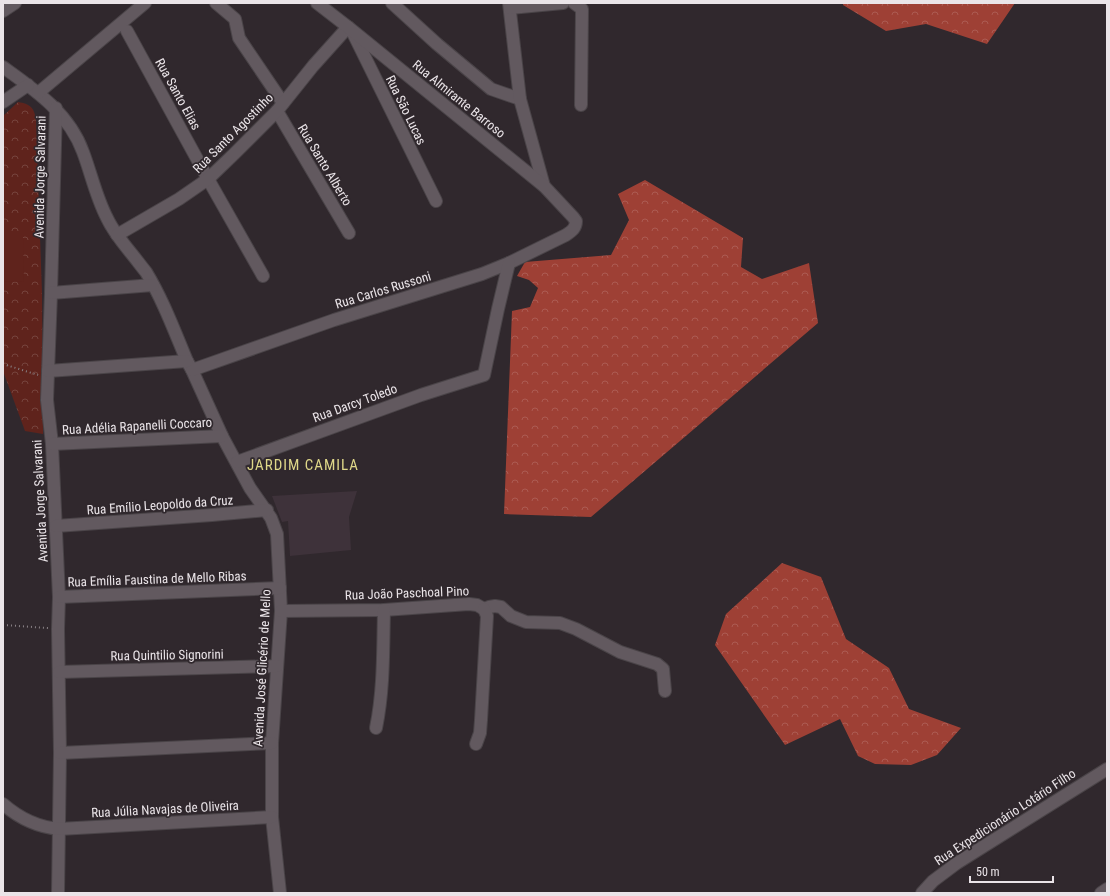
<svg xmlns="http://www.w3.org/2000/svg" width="1110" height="896" font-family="'Roboto Condensed',sans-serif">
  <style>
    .built { fill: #3e323a }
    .forest { fill: url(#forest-crowns) }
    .park { fill: url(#park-crowns) }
    .garden { fill: #5f231c }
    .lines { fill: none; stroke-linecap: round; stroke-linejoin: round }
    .minor-casing { stroke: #4a4448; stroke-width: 14 }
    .path { stroke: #898286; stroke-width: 2; stroke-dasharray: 1 3; stroke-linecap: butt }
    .minor { stroke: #62595f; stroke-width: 12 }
    .labels { text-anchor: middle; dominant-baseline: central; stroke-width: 3.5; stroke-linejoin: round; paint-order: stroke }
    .street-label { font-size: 13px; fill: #eae4e8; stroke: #30282d }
    .quarter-label { font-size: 15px; letter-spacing: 1px; fill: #dfd889; stroke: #30282d }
  </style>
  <defs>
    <pattern id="forest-crowns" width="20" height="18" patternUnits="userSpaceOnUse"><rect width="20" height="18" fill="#9e4035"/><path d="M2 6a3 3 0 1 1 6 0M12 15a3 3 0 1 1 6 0" fill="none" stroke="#ac5b52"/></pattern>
    <pattern id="park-crowns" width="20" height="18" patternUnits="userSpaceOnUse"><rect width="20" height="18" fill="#5f231c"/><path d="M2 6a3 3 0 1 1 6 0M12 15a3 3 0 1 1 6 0" fill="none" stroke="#76433d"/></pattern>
  </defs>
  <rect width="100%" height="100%" fill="#30282d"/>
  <polygon class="built" points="357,491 349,517 351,550 290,556 288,521 282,522 272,496"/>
  <g class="forest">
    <polygon points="843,3 1015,3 987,44 926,24 886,31 843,5"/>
    <polygon points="645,180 743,238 741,267 762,279 809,263 818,323 591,517 504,514 512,311 530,307 538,288 529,280 517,276 525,262 611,255 629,220 618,194"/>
    <polygon points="782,563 821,577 846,639 889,668 909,709 961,728 937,755 911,765 875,764 858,756 840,719 785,745 715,645 726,614"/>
  </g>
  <path class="park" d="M18,102C30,104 34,107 36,120L42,293L43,434L25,431L3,371V116Z"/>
  <polygon class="garden" points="3,234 23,234 24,282 3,281"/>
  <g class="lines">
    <defs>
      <g id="minor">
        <polyline points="216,3 235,19 239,38 283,103"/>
        <polyline points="392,3 437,44 491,89 520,99"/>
        <polyline points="509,3 520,99 544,186"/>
        <polyline points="574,3 582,9 581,105"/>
        <polyline points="510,8 563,3"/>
        <polyline points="3,11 15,3"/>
        <polyline points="127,31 208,179 263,276"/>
        <polyline points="353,33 436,201"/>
        <path d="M3,67C35,90 69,113 83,152C91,173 96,197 107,218C113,231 122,242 131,253C136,259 141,266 146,272C163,300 174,330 187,361L192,370L222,436L250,488L271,518L277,534L281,611L272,743V817L280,893"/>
        <polyline points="38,93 145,3"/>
        <polyline points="3,102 28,85"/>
        <polyline points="56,108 51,293 47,400 52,444 59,597 58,629 60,753 58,893"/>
        <polyline points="277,111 349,233"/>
        <polyline points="117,235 179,199 208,179 234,154 277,111 313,66 348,27"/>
        <polyline points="51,293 153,285"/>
        <path d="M192,370L334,320L482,274L509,263L566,235C572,231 576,228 576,221L573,217L544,186L348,27L317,3"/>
        <polyline points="48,371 187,361"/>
        <polyline points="52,444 222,436"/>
        <polyline points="237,462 421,395 484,375 498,309 509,263"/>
        <polyline points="56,526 212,515 267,510"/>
        <polyline points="59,597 280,588"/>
        <polyline points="484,609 489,607 495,606 501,607 511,616 526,622 560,623 576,629 620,652 657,664 663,669 665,691"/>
        <polyline points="281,611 384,610 469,604 477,605 484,609"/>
        <polyline points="59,672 277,666"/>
        <path d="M376,728C384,689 383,649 384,610"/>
        <polyline points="476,744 480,733 481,720 487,616 484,609"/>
        <polyline points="60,753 272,743"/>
        <path d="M3,804C19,818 37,827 59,829L272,817"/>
        <polyline points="922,893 933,881 957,863 1107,769"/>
        <polyline points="1101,893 1107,889"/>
      </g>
    </defs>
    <use href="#minor" class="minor-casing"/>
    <g class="path">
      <polyline points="3,364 38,375"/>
      <polyline points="3,625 48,628"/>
    </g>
    <use href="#minor" class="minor"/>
  </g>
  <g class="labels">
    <g class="street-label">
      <text transform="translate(178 94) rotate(61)">Rua Santo Elias</text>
      <text transform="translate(459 99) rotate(39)">Rua Almirante Barroso</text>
      <text transform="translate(406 110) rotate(64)">Rua São Lucas</text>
      <text transform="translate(233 133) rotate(-45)">Rua Santo Agostinho</text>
      <text transform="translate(325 165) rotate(59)">Rua Santo Alberto</text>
      <text transform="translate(40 177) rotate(-89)">Avenida Jorge Salvarani</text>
      <text transform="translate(383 290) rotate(-17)">Rua Carlos Russoni</text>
      <text transform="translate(355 403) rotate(-20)">Rua Darcy Toledo</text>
      <text transform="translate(137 426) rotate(-3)">Rua Adélia Rapanelli Coccaro</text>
      <text transform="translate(40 501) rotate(-93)">Avenida Jorge Salvarani</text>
      <text transform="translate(160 505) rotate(-4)">Rua Emílio Leopoldo da Cruz</text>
      <text transform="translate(157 579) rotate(-2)">Rua Emília Faustina de Mello Ribas</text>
      <text transform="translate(407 593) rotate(-2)">Rua João Paschoal Pino</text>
      <text transform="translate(167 655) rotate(-1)">Rua Quintilio Signorini</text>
      <text transform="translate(262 668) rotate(-87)">Avenida José Glicério de Mello</text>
      <text transform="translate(165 809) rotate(-3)">Rua Júlia Navajas de Oliveira</text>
      <text transform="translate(1005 817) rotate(-33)">Rua Expedicionário Lotário Filho</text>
    </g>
    <g class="quarter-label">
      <text x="303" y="465">JARDIM CAMILA</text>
    </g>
  </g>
  <rect width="1110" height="896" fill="none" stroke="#eae4e8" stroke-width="8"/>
  <path d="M970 876v6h83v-6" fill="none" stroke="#eae4e8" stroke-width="2"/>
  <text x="976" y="876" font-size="12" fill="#eae4e8" stroke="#30282d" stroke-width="3" paint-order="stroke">50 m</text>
</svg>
